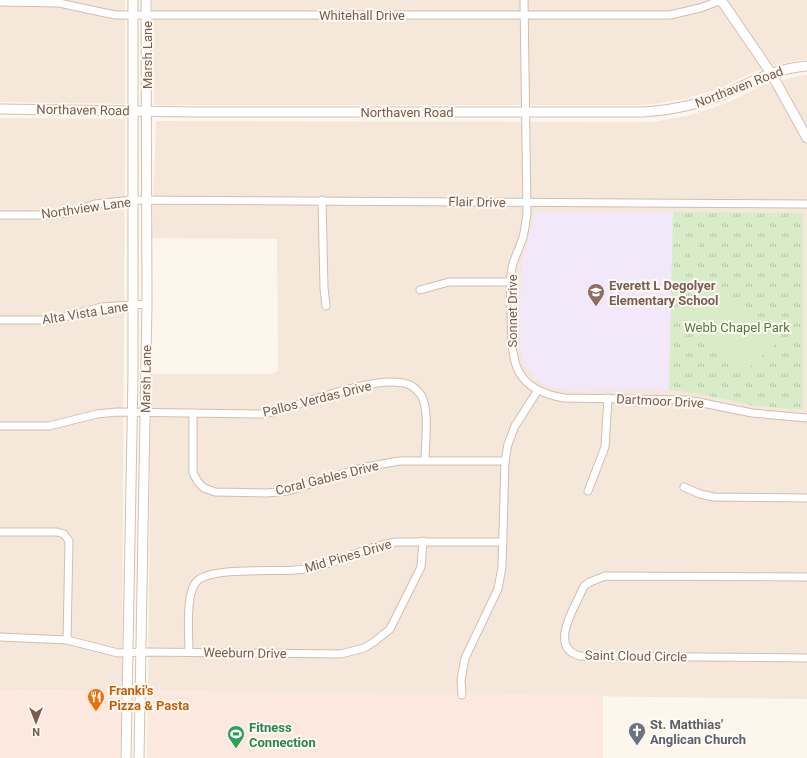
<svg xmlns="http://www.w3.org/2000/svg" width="807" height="758" font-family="Roboto,sans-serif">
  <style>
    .residential { fill: #f5e8da }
    .commercial { fill: #fde8e0 }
    .education { fill: #f3e8fa }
    .grass { fill: url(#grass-tufts) }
    .pitch { fill: #d8ecc9 }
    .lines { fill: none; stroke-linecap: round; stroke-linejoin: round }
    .street-casing { stroke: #d1beb0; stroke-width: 9 }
    .secondary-casing { stroke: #d6c0b0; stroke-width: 11 }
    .street { stroke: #fff; stroke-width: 7 }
    .secondary { stroke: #fff; stroke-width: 9 }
    .labels { text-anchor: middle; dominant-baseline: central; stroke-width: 4; stroke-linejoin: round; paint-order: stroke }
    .street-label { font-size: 13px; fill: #7a5c4d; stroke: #fffaf3 }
    .education-label { font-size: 13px; font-weight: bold; fill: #785e54; stroke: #fffaf3; text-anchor: start }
    .park-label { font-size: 13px; fill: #537a41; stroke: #fffaf3 }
    .food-label { font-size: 13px; font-weight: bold; fill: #c56008; stroke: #fffaf3; text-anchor: start }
    .worship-label { font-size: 13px; font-weight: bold; fill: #5b616d; stroke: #fffaf3; text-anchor: start }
    .leisure-label { font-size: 13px; font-weight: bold; fill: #27864d; stroke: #fffaf3; text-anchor: start }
  </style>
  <defs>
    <pattern id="grass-tufts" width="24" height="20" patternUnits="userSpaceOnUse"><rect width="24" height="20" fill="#d8ecc9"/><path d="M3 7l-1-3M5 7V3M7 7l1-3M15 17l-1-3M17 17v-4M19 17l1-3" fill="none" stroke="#b4c2a5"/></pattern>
  </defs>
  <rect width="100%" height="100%" fill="#fdf6ec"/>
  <g class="residential">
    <polygon points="0,0 125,0 125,104 0,102"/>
    <polygon points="152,0 807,0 807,59 780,64 754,72 718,89 684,99 646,105 154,105"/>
    <polygon points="802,75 807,75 807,699 148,690 151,374 271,374 278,371 277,239 152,238 156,121 653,122 691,115 729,102 763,85"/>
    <polygon points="0,118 125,119 122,691 0,690"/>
  </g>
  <g class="commercial">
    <polygon points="0,690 122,691 120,758 0,758"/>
    <polygon points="148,690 603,695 603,758 147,758"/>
  </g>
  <polygon class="education" points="535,212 673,212 669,390 568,391 550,387 535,379 524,365 520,346 521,268"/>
  <polygon class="grass" points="673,212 803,213 803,410 756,406 695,393 669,390"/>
  <g class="pitch">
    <polygon points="690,241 699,241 698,264 690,264"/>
    <polygon points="715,281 778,342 743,373 679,313"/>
  </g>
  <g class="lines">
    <defs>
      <g id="street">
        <path d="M524,0L527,213C526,221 525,229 523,237C520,248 514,257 512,268C509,282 511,297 511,311C512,357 509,389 564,398L688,400L752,413L807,418"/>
        <polyline points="0,2 59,3 115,15 670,15 700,8 722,0"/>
        <polyline points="322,200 324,288 326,306"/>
        <polyline points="0,215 49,215 68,213 95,204 133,200 807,204"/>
        <polyline points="420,290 449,282 511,282"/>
        <polyline points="0,320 52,320 102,307 147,304"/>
        <polyline points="193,413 193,473 198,482 204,488 215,492 267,493 288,491 361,468 399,461 505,461"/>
        <path d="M0,426H49L97,414L117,412L261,414L274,412C304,403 379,374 407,384C412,385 418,391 421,395C430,410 425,444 425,461"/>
        <polyline points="684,487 700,494 714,497 807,498"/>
        <polyline points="588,491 605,447 608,398"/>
        <polyline points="0,532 57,532 64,534 69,541 67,640"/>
        <path d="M807,577L605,576L590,582L584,586C576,606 547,647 580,656L807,658"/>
        <polyline points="0,637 67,640 118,653 146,652 341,654 364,648 374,642 390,629 421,567 423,541"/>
        <path d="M189,652C189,635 185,593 197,581C211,567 274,572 295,570C331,569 362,546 397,542H503"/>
        <polyline points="462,695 461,680 465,658 498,589 502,567 505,461 508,444 515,426 538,390"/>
      </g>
      <g id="secondary">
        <polyline points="721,0 771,73 807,138"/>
        <path d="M0,109L195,112H643C673,110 702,104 729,92C755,80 778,68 807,66"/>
        <polyline points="126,758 133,376 133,0"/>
        <polyline points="139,758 147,304 146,0"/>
      </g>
    </defs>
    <use href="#street" class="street-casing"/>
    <use href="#secondary" class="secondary-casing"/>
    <use href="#street" class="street"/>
    <use href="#secondary" class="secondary"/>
  </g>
  <defs>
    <symbol id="school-pin" viewBox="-11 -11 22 30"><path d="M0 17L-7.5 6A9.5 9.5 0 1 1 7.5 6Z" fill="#8d6e63" stroke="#fffaf3"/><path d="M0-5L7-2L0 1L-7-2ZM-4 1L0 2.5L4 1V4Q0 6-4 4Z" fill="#fff"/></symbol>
    <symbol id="restaurant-pin" viewBox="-11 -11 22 30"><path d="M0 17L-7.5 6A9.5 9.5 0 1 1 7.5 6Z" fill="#e8710a" stroke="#fffaf3"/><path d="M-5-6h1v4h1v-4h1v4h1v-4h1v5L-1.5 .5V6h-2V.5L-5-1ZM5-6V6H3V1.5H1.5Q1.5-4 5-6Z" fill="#fff"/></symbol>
    <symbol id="church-pin" viewBox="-11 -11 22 30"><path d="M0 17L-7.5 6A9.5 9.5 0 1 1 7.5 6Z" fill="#6b7280" stroke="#fffaf3"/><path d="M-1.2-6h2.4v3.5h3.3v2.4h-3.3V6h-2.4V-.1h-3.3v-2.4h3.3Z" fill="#fff"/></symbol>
    <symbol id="stadium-pin" viewBox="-11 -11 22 30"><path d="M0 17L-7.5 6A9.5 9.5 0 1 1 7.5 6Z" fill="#2e9e5b" stroke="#fffaf3"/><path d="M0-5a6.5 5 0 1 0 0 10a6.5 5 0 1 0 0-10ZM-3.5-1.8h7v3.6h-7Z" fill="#fff"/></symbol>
  </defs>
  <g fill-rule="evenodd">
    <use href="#school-pin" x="586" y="282" width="20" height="27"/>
    <use href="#restaurant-pin" x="86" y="687" width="20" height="27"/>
    <use href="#church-pin" x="627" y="721" width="20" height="27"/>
    <use href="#stadium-pin" x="226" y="724" width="20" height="27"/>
  </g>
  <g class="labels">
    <g class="street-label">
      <text x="362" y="15">Whitehall Drive</text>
      <text transform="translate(147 55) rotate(-90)">Marsh Lane</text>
      <text transform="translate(739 87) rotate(-21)">Northaven Road</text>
      <text transform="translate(83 110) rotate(1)">Northaven Road</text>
      <text x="407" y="112">Northaven Road</text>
      <text transform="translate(477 202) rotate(1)">Flair Drive</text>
      <text transform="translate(86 208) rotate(-8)">Northview Lane</text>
      <text transform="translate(512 311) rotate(-90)">Sonnet Drive</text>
      <text transform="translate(85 313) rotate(-9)">Alta Vista Lane</text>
      <text transform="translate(146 379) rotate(-89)">Marsh Lane</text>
      <text transform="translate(317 399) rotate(-14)">Pallos Verdas Drive</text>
      <text transform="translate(660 401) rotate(3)">Dartmoor Drive</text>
      <text transform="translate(327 478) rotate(-14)">Coral Gables Drive</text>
      <text transform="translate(348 556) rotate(-16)">Mid Pines Drive</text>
      <text transform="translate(245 653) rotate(1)">Weeburn Drive</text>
      <text transform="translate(636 656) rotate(1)">Saint Cloud Circle</text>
    </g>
    <g class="education-label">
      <text x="609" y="285">Everett L Degolyer<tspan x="609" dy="15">Elementary School</tspan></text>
    </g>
    <g class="park-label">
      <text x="737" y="327">Webb Chapel Park</text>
    </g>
    <g class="food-label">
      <text x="109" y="690">Franki's<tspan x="109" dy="15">Pizza &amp; Pasta</tspan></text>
    </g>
    <g class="worship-label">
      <text x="650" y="724">St. Matthias'<tspan x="650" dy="15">Anglican Church</tspan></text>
    </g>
    <g class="leisure-label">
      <text x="249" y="727">Fitness<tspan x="249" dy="15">Connection</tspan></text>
    </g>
  </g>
  <g transform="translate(36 722) rotate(180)" stroke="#fffaf3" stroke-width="3" paint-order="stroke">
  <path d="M0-3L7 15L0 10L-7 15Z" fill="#7a5c4d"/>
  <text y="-6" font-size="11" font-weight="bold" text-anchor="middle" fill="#7a5c4d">N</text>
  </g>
</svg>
